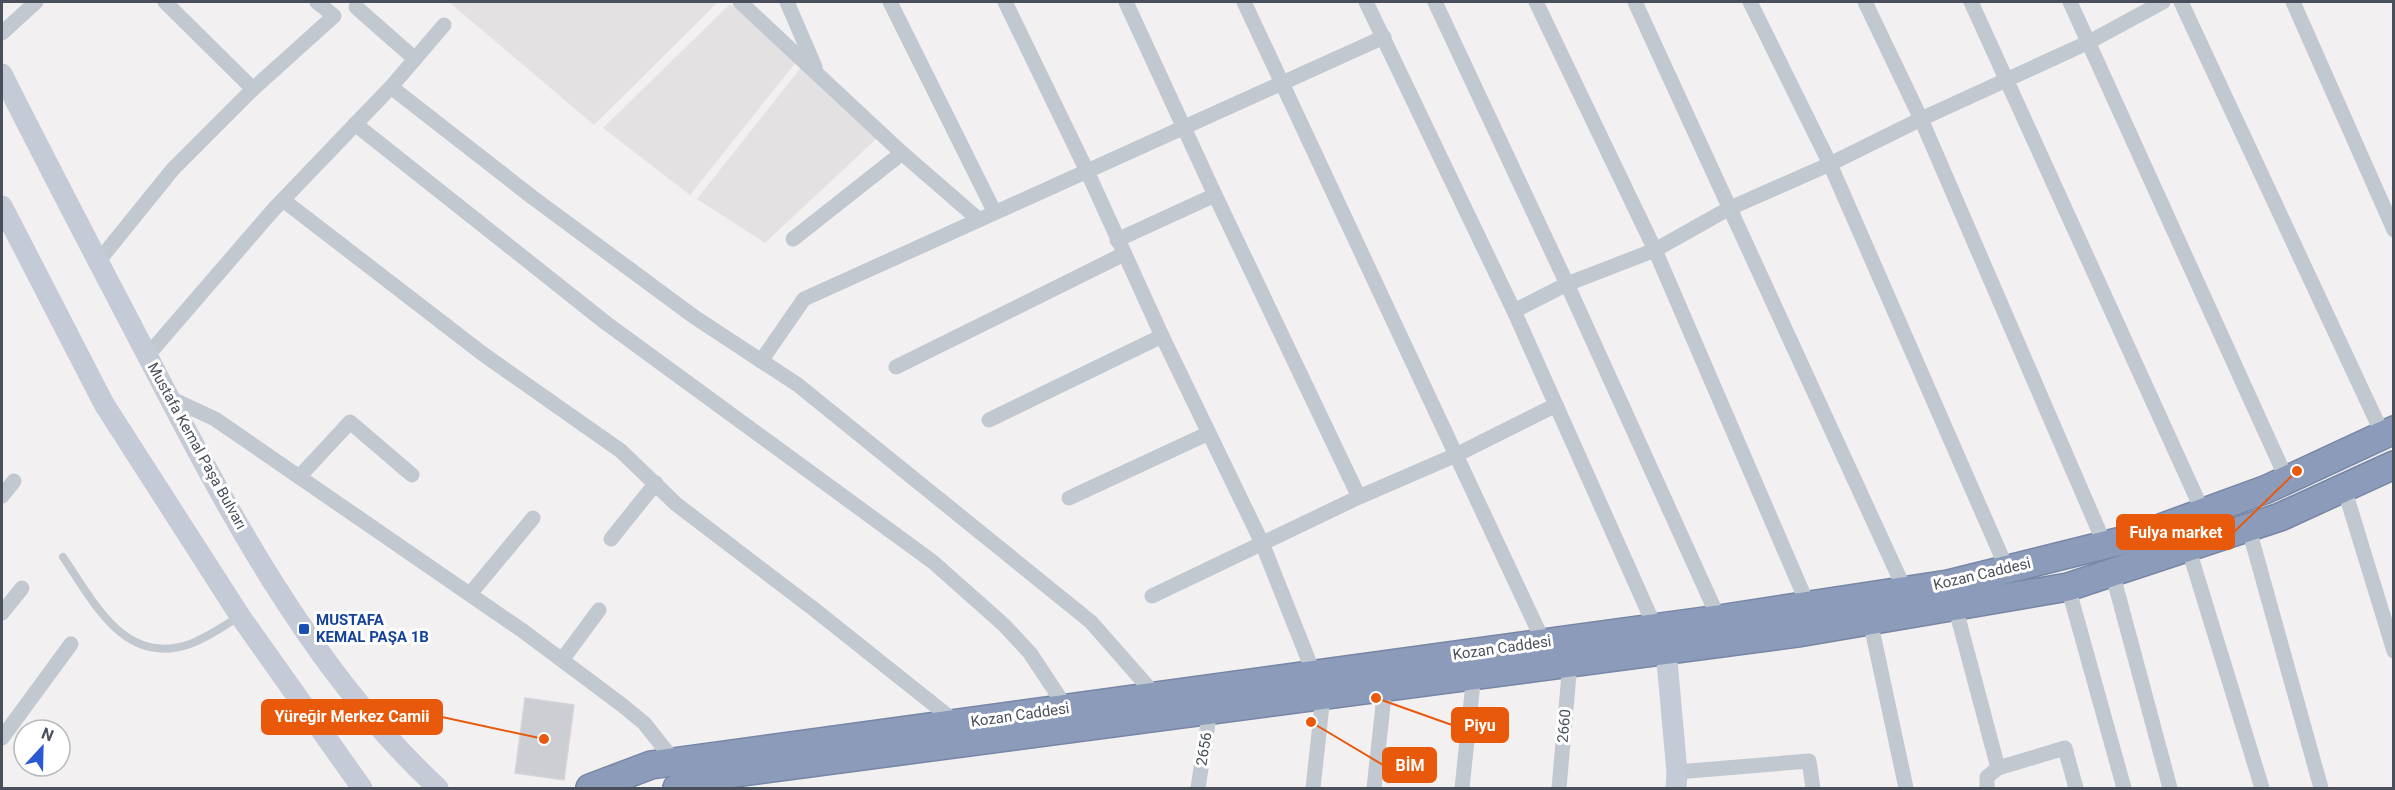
<svg xmlns="http://www.w3.org/2000/svg" width="2395" height="790" font-family="Roboto,sans-serif">
  <style>
    .education { fill: #e3e1e1 }
    .building { fill: #cdced4; stroke: #d4d5da; stroke-width: 1.5 }
    .lines { fill: none; stroke-linecap: round; stroke-linejoin: round }
    .highway-casing { stroke: #7786a5; stroke-width: 30 }
    .lane { stroke: #c1c8d0; stroke-width: 8 }
    .street { stroke: #c1c8d0; stroke-width: 15 }
    .secondary { stroke: #c4cad6; stroke-width: 21 }
    .highway { stroke: #8c9bba; stroke-width: 27 }
    .transit-dot { fill: #1a4fb4; stroke: #fff; stroke-width: 2 }
    .labels { text-anchor: middle; dominant-baseline: central; stroke-width: 6; stroke-linejoin: round; paint-order: stroke }
    .street-label { font-size: 15px; fill: #49505b; stroke: #fff }
    .transit-label { font-size: 15px; font-weight: bold; fill: #164399; stroke: #fff; text-anchor: start }
    .leader { fill: none; stroke: #e8590c; stroke-width: 2 }
    .callout-dot { fill: #e8590c; stroke: #fff; stroke-width: 2 }
    .callout { fill: #e8590c; stroke: #e8590c; stroke-width: 2 }
    .callout-label { font-size: 16px; text-anchor: middle; font-weight: bold; fill: #fff }
  </style>
  <rect width="100%" height="100%" fill="#f2f0f0"/>
  <g class="education">
    <polygon points="449,2 718,2 594,125"/>
    <polygon points="730,4 797,61 690,195 603,128"/>
    <polygon points="802,66 877,138 765,243 697,199"/>
  </g>
  <polygon class="building" points="525,698 574,705 564,780 515,773"/>
  <g class="lines">
    <defs>
      <g id="highway">
        <polyline points="590,788 651,765 1719,619 1948,584 2133,538 2267,489 2394,430"/>
        <polyline points="677,788 711,776 1798,633 2068,587 2280,517 2394,465"/>
      </g>
    </defs>
    <use href="#highway" class="highway-casing"/>
    <path class="lane" d="M63,557C94,602 124,667 190,644C207,638 223,626 239,617"/>
    <g class="street">
      <polyline points="165,2 253,89"/>
      <polyline points="740,2 902,153 978,219"/>
      <polyline points="787,2 815,67"/>
      <polyline points="890,2 994,211"/>
      <polyline points="1005,2 1087,171 1162,336 1262,543 1314,674"/>
      <polyline points="1126,2 1215,195 1359,497"/>
      <polyline points="1244,2 1544,643"/>
      <polyline points="1366,2 1514,311 1567,284 1655,250 1728,209 1830,164 1921,119 2089,42 2163,2"/>
      <polyline points="1435,2 1567,284 1719,619"/>
      <polyline points="1536,2 1655,250 1808,605"/>
      <polyline points="1635,2 1905,590"/>
      <polyline points="1750,2 1830,164 2007,569"/>
      <polyline points="1865,2 1921,119 2105,545"/>
      <polyline points="1971,2 2203,512"/>
      <polyline points="2070,2 2287,480"/>
      <polyline points="2181,2 2383,435"/>
      <polyline points="2293,2 2394,230"/>
      <polyline points="356,7 415,59"/>
      <polyline points="2,33 36,2"/>
      <polyline points="391,87 532,197 693,316 798,385 1091,622 1156,696"/>
      <polyline points="355,124 606,323 933,562 1004,625 1030,653 1067,709"/>
      <polyline points="283,200 483,354 621,451 676,504 815,610 957,723"/>
      <polyline points="793,239 902,153"/>
      <polyline points="1117,240 1215,195"/>
      <polyline points="97,263 173,169 253,89 334,16 317,2"/>
      <polyline points="1514,311 1655,627"/>
      <polyline points="147,356 274,209 391,87 444,25"/>
      <polyline points="761,361 804,299 1384,37"/>
      <polyline points="896,367 1124,254"/>
      <polyline points="168,397 215,419 523,631 622,705 644,723 675,762"/>
      <polyline points="989,420 1162,336"/>
      <polyline points="299,477 350,422 412,475"/>
      <polyline points="2344,488 2394,651"/>
      <polyline points="2,496 14,481"/>
      <polyline points="1069,498 1209,433"/>
      <polyline points="2248,526 2321,788"/>
      <polyline points="611,539 656,483"/>
      <polyline points="2188,547 2262,788"/>
      <polyline points="2112,572 2170,788"/>
      <polyline points="2068,587 2124,788"/>
      <polyline points="470,594 533,518"/>
      <polyline points="1152,596 1359,497 1456,455 1556,405"/>
      <polyline points="1955,606 1998,768"/>
      <polyline points="2,613 22,588"/>
      <polyline points="1870,620 1906,788"/>
      <polyline points="562,660 599,610"/>
      <polyline points="2,738 71,644"/>
      <polyline points="1677,772 1809,761 1813,788"/>
      <polyline points="1198,788 1210,710"/>
      <polyline points="1313,788 1323,696"/>
      <polyline points="1374,788 1385,687"/>
      <polyline points="1462,788 1474,674"/>
      <polyline points="1559,788 1570,663"/>
      <polyline points="1987,788 1987,777 1998,768 2065,748 2076,788"/>
    </g>
    <g class="secondary">
      <path d="M2,74C49,168 98,261 147,355C225,506 312,672 438,788"/>
      <polyline points="2,206 104,404 240,616 362,788"/>
      <polyline points="1666,650 1677,772 1676,788"/>
    </g>
    <use href="#highway" class="highway"/>
  </g>
  <rect class="transit-dot" x="298" y="623" width="12" height="12" rx="3"/>
  <g class="labels">
    <g class="street-label">
      <text transform="translate(197 446) rotate(61)">Mustafa Kemal Paşa Bulvarı</text>
      <text transform="translate(1982 574) rotate(-13)">Kozan Caddesi</text>
      <text transform="translate(1502 648) rotate(-8)">Kozan Caddesi</text>
      <text transform="translate(1020 715) rotate(-8)">Kozan Caddesi</text>
      <text transform="translate(1564 726) rotate(-85)">2660</text>
      <text transform="translate(1204 749) rotate(-81)">2656</text>
    </g>
    <g class="transit-label">
      <text x="316" y="620">MUSTAFA<tspan x="316" dy="17">KEMAL PAŞA 1B</tspan></text>
    </g>
  </g>
  <path class="leader" d="M2297 471L2234 532M544 739L442 717M1376 698L1452 725M1311 722L1383 765"/>
  <g class="callout-dot">
    <circle cx="2297" cy="471" r="6"/>
    <circle cx="544" cy="739" r="6"/>
    <circle cx="1376" cy="698" r="6"/>
    <circle cx="1311" cy="722" r="6"/>
  </g>
  <g class="callout">
    <rect x="2117" y="515" width="117" height="34" rx="6"/>
    <rect x="262" y="700" width="180" height="34" rx="6"/>
    <rect x="1452" y="708" width="56" height="34" rx="6"/>
    <rect x="1383" y="748" width="53" height="34" rx="6"/>
  </g>
  <g class="callout-label">
    <text x="2176" y="538">Fulya market</text>
    <text x="352" y="722">Yüreğir Merkez Camii</text>
    <text x="1480" y="731">Piyu</text>
    <text x="1410" y="771">BİM</text>
  </g>
  <rect width="2395" height="790" fill="none" stroke="#49505b" stroke-width="6"/>
  <g transform="translate(42 748) rotate(22)"><circle r="28" fill="#ffffff" stroke="#b6b9bd" stroke-width="1.5"/>
  <path d="M0-4.5L10 22L0 15L-10 22Z" fill="#2a5ad2"/>
  <text y="-9" font-size="16" font-weight="bold" text-anchor="middle" fill="#49505b">N</text>
  </g>
</svg>
